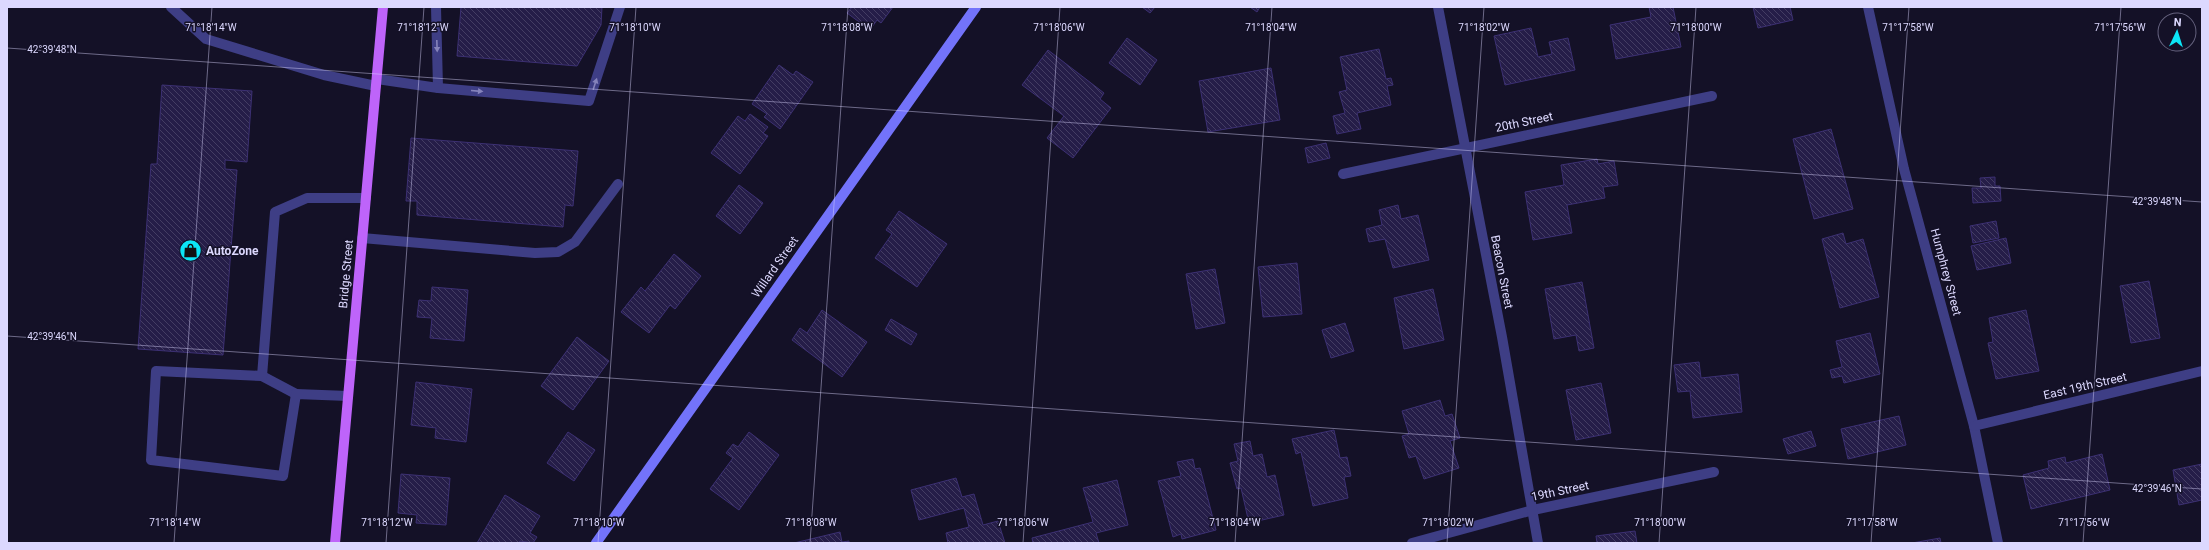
<svg xmlns="http://www.w3.org/2000/svg" width="2209" height="550" font-family="Roboto,sans-serif">
  <style>
    .building { fill: url(#building-back-hatch); stroke: #3c3073 }
    .lines { fill: none; stroke-linecap: round; stroke-linejoin: round }
    .service { stroke: #3e3e85; stroke-width: 10 }
    .minor { stroke: #3e3e85; stroke-width: 10 }
    .tertiary { stroke: #3e3e85; stroke-width: 10 }
    .secondary { stroke: #7373fa; stroke-width: 10 }
    .primary { stroke: #be64fa; stroke-width: 10 }
    .oneway { fill: #8583bb }
    .ticks { fill: none; stroke: #dcd8fe; stroke-width: 1; stroke-opacity: 0.45 }
    .labels { text-anchor: middle; dominant-baseline: central; stroke-width: 3; stroke-linejoin: round; paint-order: stroke }
    .street-label { font-size: 12px; fill: #dcd8fe; stroke: #141127 }
    .poi-label { font-size: 12px; font-weight: bold; fill: #dcd8fe; stroke: #141127; text-anchor: start }
    .ticks-label { font-size: 10px; text-anchor: middle; fill: #dcd8fe; stroke: #141127; stroke-width: 3; stroke-linejoin: round; paint-order: stroke }
  </style>
  <defs>
    <pattern id="building-back-hatch" width="6" height="6" patternUnits="userSpaceOnUse"><rect width="6" height="6" fill="#251d48"/><path d="M-1 5l2 2M0 0l6 6M5-1l2 2" fill="none" stroke="#443d63"/></pattern>
  </defs>
  <rect width="100%" height="100%" fill="#141127"/>
  <g class="building">
    <polygon points="461,7 602,7 601,25 577,66 457,56"/>
    <polygon points="852,7 893,7 881,23 877,20 870,30 847,13"/>
    <polygon points="1142,7 1155,7 1150,13"/>
    <polygon points="1250,7 1260,7 1257,12"/>
    <polygon points="1649,7 1673,7 1681,47 1616,59 1610,25 1651,17"/>
    <polygon points="1753,7 1790,7 1793,20 1758,28"/>
    <polygon points="1531,28 1538,57 1552,54 1549,42 1568,38 1575,70 1505,85 1494,36"/>
    <polygon points="1127,38 1157,60 1140,85 1109,63"/>
    <polygon points="1379,49 1386,79 1391,78 1393,85 1387,86 1391,105 1357,113 1361,129 1337,134 1333,116 1345,113 1339,92 1347,90 1340,57"/>
    <polygon points="1048,50 1104,93 1100,99 1111,108 1073,158 1047,138 1064,116 1022,85"/>
    <polygon points="779,65 793,75 796,71 813,82 780,129 764,117 767,114 752,104"/>
    <polygon points="1271,68 1280,120 1208,132 1199,81"/>
    <polygon points="162,85 252,91 247,162 225,160 225,169 237,170 223,355 138,349 151,164 157,164"/>
    <polygon points="750,114 768,127 763,133 768,136 740,174 711,153 738,116 745,121"/>
    <polygon points="1831,129 1853,209 1814,219 1793,139"/>
    <polygon points="411,138 578,151 573,206 565,205 563,227 417,215 417,201 406,201"/>
    <polygon points="1326,143 1330,158 1308,163 1305,148"/>
    <polygon points="1597,159 1598,164 1614,161 1618,185 1603,187 1605,198 1567,205 1572,233 1533,240 1525,192 1564,185 1561,165"/>
    <polygon points="1995,177 1995,186 2000,186 2001,201 1973,203 1972,188 1981,188 1980,178"/>
    <polygon points="739,185 763,203 740,234 716,216"/>
    <polygon points="1398,205 1401,219 1418,215 1429,260 1393,268 1385,239 1369,242 1366,229 1382,225 1379,210"/>
    <polygon points="899,211 947,244 917,287 875,258 892,234 886,230"/>
    <polygon points="1996,221 1999,238 1973,243 1970,226"/>
    <polygon points="1843,233 1846,244 1863,239 1879,297 1840,308 1822,239"/>
    <polygon points="2006,238 2011,263 1977,270 1971,246"/>
    <polygon points="674,254 701,276 675,309 670,305 649,333 621,312 641,287 645,291"/>
    <polygon points="1297,263 1302,314 1263,317 1258,267"/>
    <polygon points="1215,269 1225,323 1196,329 1186,274"/>
    <polygon points="2149,281 2160,338 2131,343 2120,286"/>
    <polygon points="1582,282 1594,348 1579,351 1576,335 1554,339 1545,289"/>
    <polygon points="432,287 468,290 464,341 430,338 432,318 417,317 419,300 431,301"/>
    <polygon points="1433,289 1444,340 1404,349 1394,298"/>
    <polygon points="822,310 867,342 842,377 792,340 800,328 807,333"/>
    <polygon points="2026,310 2039,371 1996,379 1988,343 1993,342 1989,318"/>
    <polygon points="891,319 917,334 911,345 885,330"/>
    <polygon points="1345,323 1354,351 1331,358 1322,330"/>
    <polygon points="1870,333 1880,374 1844,383 1842,376 1832,378 1830,370 1842,367 1836,341"/>
    <polygon points="577,337 609,361 573,410 541,386"/>
    <polygon points="1699,362 1701,378 1738,374 1742,412 1693,418 1690,391 1678,392 1674,365"/>
    <polygon points="416,382 472,389 466,442 435,438 436,428 411,425"/>
    <polygon points="1601,383 1611,433 1576,440 1566,390"/>
    <polygon points="1440,400 1445,416 1452,414 1460,438 1450,441 1459,468 1424,479 1416,456 1409,458 1402,436 1409,434 1402,411"/>
    <polygon points="1899,416 1906,445 1848,459 1841,429"/>
    <polygon points="1334,430 1340,458 1347,457 1351,476 1344,477 1348,498 1313,506 1301,452 1296,454 1292,439"/>
    <polygon points="1811,431 1816,446 1788,454 1783,439"/>
    <polygon points="568,432 595,450 574,481 547,463"/>
    <polygon points="749,432 779,455 739,510 710,489 733,458 726,453 733,444 738,447"/>
    <polygon points="1250,441 1253,456 1262,454 1267,477 1275,475 1284,515 1249,523 1241,488 1237,489 1230,463 1238,461 1234,444"/>
    <polygon points="2102,454 2110,490 2031,509 2023,475 2049,468 2048,461 2065,457 2066,463"/>
    <polygon points="1193,459 1195,469 1200,468 1216,530 1182,539 1181,534 1173,537 1158,481 1181,476 1177,462"/>
    <polygon points="2202,464 2202,500 2179,505 2173,470"/>
    <polygon points="401,474 450,478 446,525 416,523 417,515 398,513"/>
    <polygon points="956,478 962,497 974,494 983,525 998,521 1005,543 948,543 946,533 969,527 964,508 919,520 911,490"/>
    <polygon points="1117,480 1128,525 1096,533 1099,543 1033,543 1032,538 1093,522 1083,488"/>
    <polygon points="505,495 540,516 530,533 537,537 533,543 520,541 519,543 477,543"/>
    <polygon points="1635,531 1637,543 1597,543 1596,536"/>
    <polygon points="840,532 842,542 849,541 849,543 794,543"/>
    <polygon points="1940,538 1941,543 1912,543"/>
  </g>
  <g class="lines">
    <g class="service">
      <polyline points="171,7 206,39 324,75 376,86"/>
      <polyline points="436,7 438,88"/>
      <polyline points="377,79 438,88 589,101 620,7"/>
      <polyline points="362,238 535,253 558,252 575,242 618,184"/>
      <polyline points="262,376 296,394"/>
      <polyline points="348,396 296,394 283,476 151,460 156,371 262,376 275,212 307,198 366,198"/>
    </g>
    <g class="minor">
      <polyline points="1868,7 1904,169 1974,426 1998,543"/>
      <polyline points="1343,174 1712,96"/>
      <polyline points="1974,426 2202,371"/>
      <polyline points="1412,543 1533,510 1714,472"/>
    </g>
    <polyline class="tertiary" points="1438,7 1502,337 1538,543"/>
    <polyline class="secondary" points="596,543 976,7"/>
    <polyline class="primary" points="335,543 383,7"/>
  </g>
  <defs><path id="oneway-solid" d="M-6-.8H1V-3.2L6.5 0L1 3.2V.8H-6Z"/></defs>
  <g class="oneway">
    <use href="#oneway-solid" transform="translate(437 46) rotate(88)"/>
    <use href="#oneway-solid" transform="translate(595 84) rotate(-72)"/>
    <use href="#oneway-solid" transform="translate(477 91) rotate(5)"/>
  </g>
  <path class="ticks" d="M7,48L2202,202M7,336L2202,489M174,543L212,7M386,543L424,7M598,543L636,7M810,543L848,7M1023,543L1060,7M1235,543L1272,7M1447,543L1484,7M1659,543L1696,7M1871,543L1909,7M2083,543L2121,7"/>
  <defs>
    <symbol id="shop-disc" viewBox="-11 -11 22 22"><circle r="9.5" fill="#0ce5f6" stroke="#141127"/><path d="M-5-2.5h2.3a2.7 3.5 0 0 1 5.4 0H5L5.5 6h-11ZM-1.5-2.5h3a1.5 2.3 0 0 0-3 0Z" fill="#111"/></symbol>
  </defs>
  <g fill-rule="evenodd">
    <use href="#shop-disc" x="178" y="238" width="25" height="25"/>
  </g>
  <g class="labels">
    <g class="street-label">
      <text transform="translate(1524 122) rotate(-12)">20th Street</text>
      <text transform="translate(775 267) rotate(-55)">Willard Street</text>
      <text transform="translate(1502 272) rotate(79)">Beacon Street</text>
      <text transform="translate(1946 272) rotate(75)">Humphrey Street</text>
      <text transform="translate(346 274) rotate(-85)">Bridge Street</text>
      <text transform="translate(2085 386) rotate(-13)">East 19th Street</text>
      <text transform="translate(1560 491) rotate(-12)">19th Street</text>
    </g>
    <g class="poi-label">
      <text x="206" y="251">AutoZone</text>
    </g>
  </g>
  <g class="ticks-label">
    <text x="211" y="31">71°18'14"W</text>
    <text x="423" y="31">71°18'12"W</text>
    <text x="635" y="31">71°18'10"W</text>
    <text x="847" y="31">71°18'08"W</text>
    <text x="1059" y="31">71°18'06"W</text>
    <text x="1271" y="31">71°18'04"W</text>
    <text x="1484" y="31">71°18'02"W</text>
    <text x="1696" y="31">71°18'00"W</text>
    <text x="1908" y="31">71°17'58"W</text>
    <text x="2120" y="31">71°17'56"W</text>
    <text x="52" y="53">42°39'48"N</text>
    <text x="2157" y="205">42°39'48"N</text>
    <text x="52" y="340">42°39'46"N</text>
    <text x="2157" y="492">42°39'46"N</text>
    <text x="175" y="526">71°18'14"W</text>
    <text x="387" y="526">71°18'12"W</text>
    <text x="599" y="526">71°18'10"W</text>
    <text x="811" y="526">71°18'08"W</text>
    <text x="1023" y="526">71°18'06"W</text>
    <text x="1235" y="526">71°18'04"W</text>
    <text x="1448" y="526">71°18'02"W</text>
    <text x="1660" y="526">71°18'00"W</text>
    <text x="1872" y="526">71°17'58"W</text>
    <text x="2084" y="526">71°17'56"W</text>
  </g>
  <rect width="2209" height="550" fill="none" stroke="#dcd8fe" stroke-width="16"/>
  <g transform="translate(2177 32) rotate(4)"><circle r="19" fill="#141127" stroke="#64617d"/>
  <path d="M0-3L7 15L0 10L-7 15Z" fill="#0ce5f6"/>
  <text y="-6" font-size="11" font-weight="bold" text-anchor="middle" fill="#dcd8fe">N</text>
  </g>
</svg>
